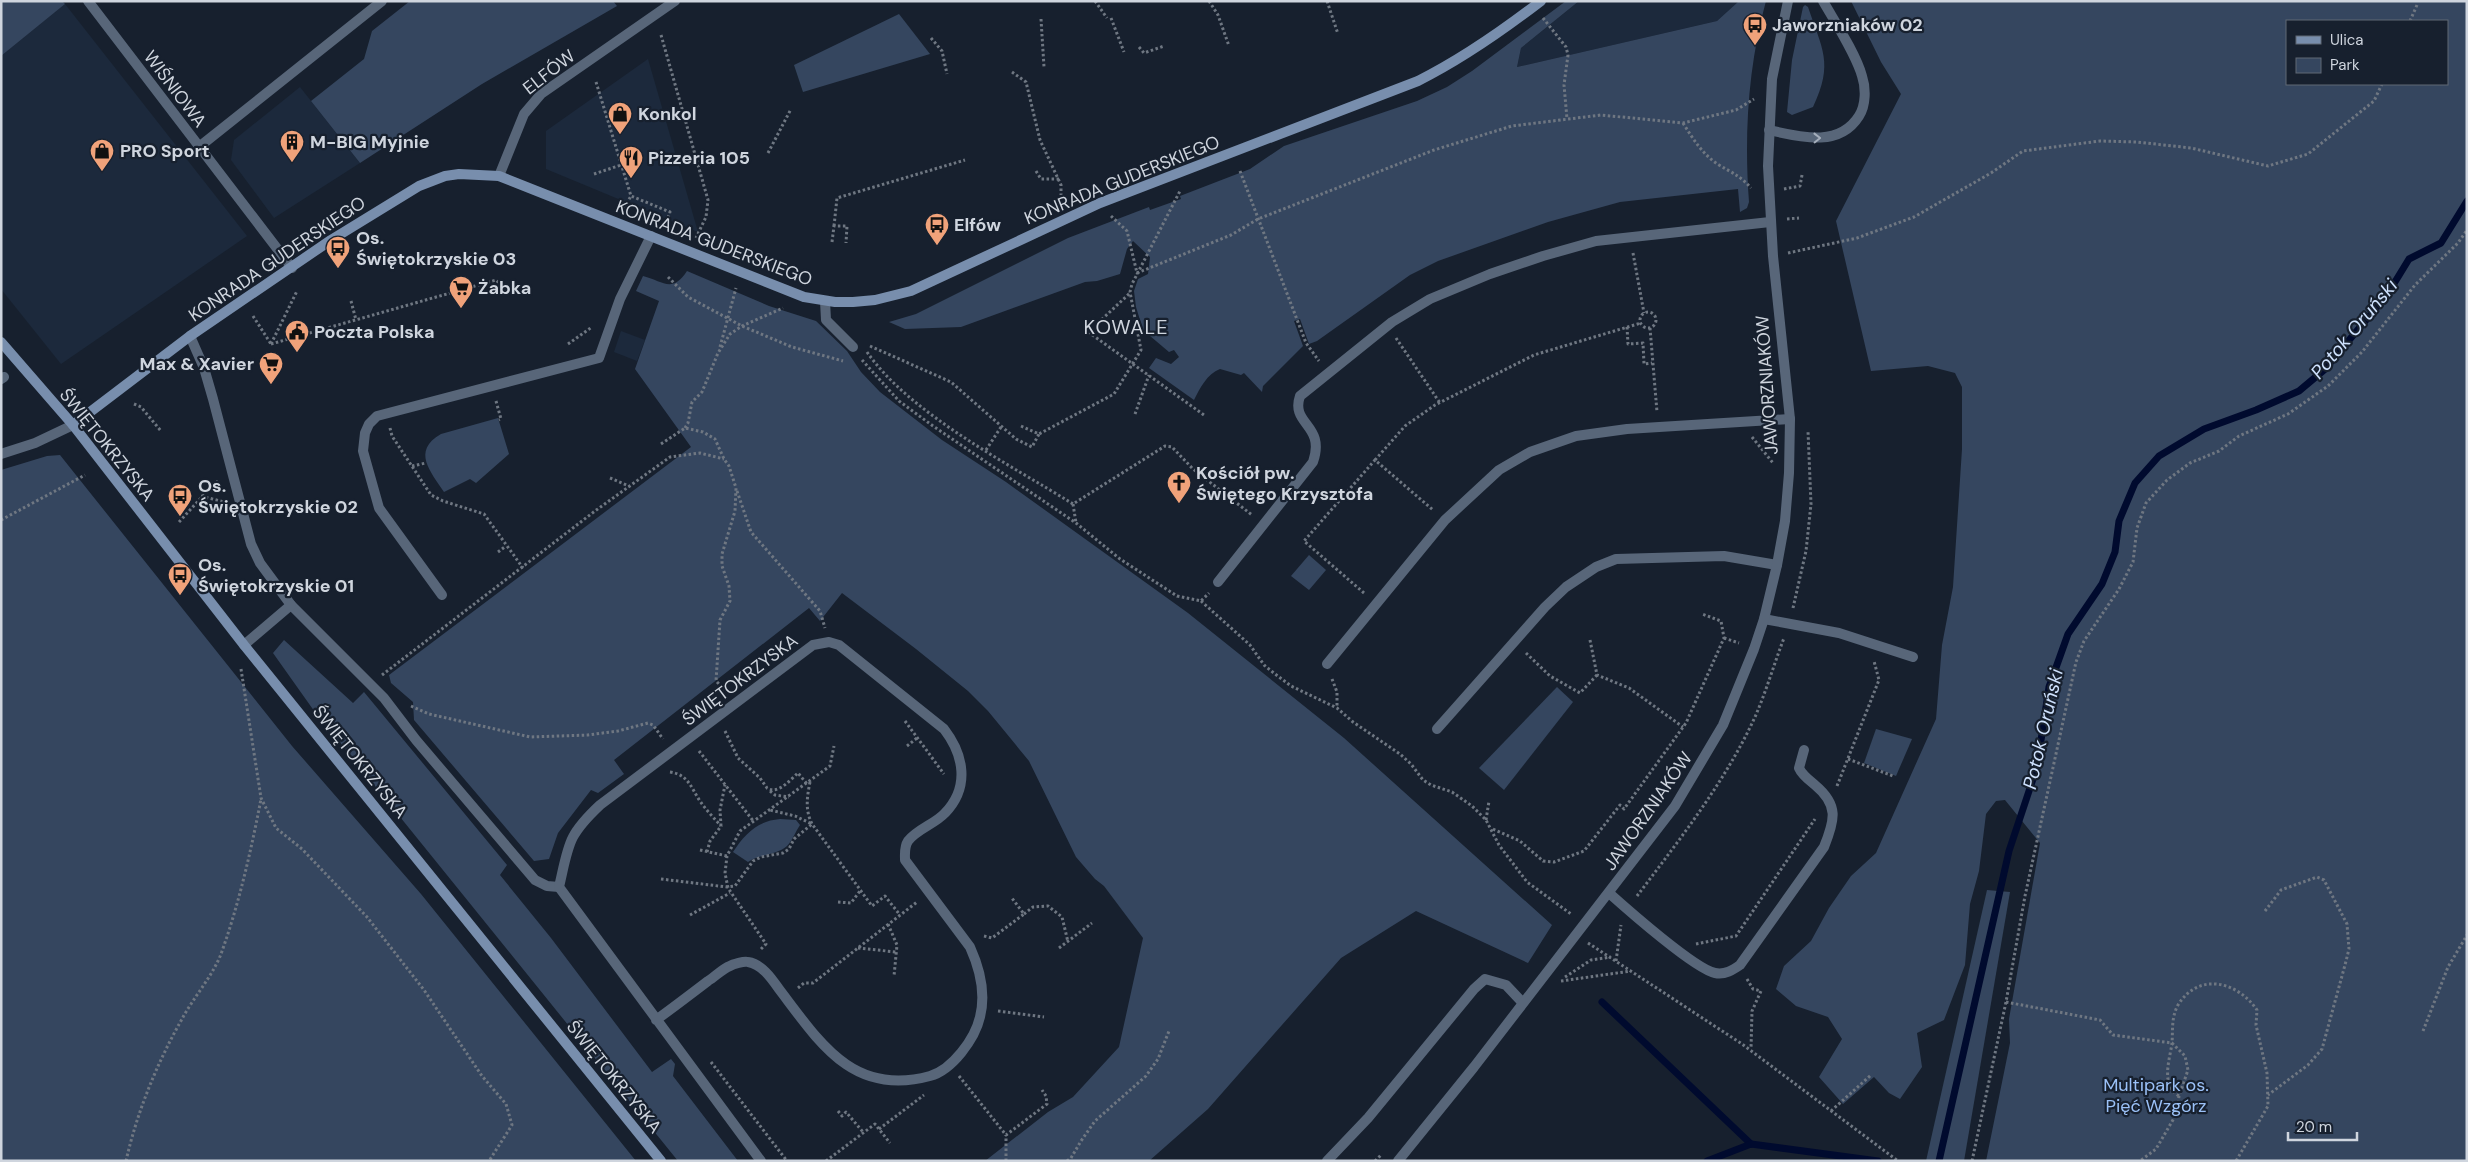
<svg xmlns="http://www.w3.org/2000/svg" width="2468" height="1162" font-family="'DM Sans',sans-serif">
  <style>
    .built { fill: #1c293c }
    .green { fill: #35465f; fill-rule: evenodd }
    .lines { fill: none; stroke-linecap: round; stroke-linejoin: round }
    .stream { stroke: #000a2e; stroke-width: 7 }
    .path { stroke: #6f7782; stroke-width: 3; stroke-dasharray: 2.5 2.5; stroke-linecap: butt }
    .lane { stroke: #586679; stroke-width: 10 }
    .street { stroke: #586679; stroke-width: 10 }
    .secondary { stroke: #788ead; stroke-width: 10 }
    .oneway { stroke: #a5aebb }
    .labels { text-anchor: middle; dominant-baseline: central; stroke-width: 4.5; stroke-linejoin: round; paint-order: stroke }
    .poi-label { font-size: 18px; font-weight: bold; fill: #cfd5de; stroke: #17202e; text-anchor: start }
    .street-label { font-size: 18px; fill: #cfd5de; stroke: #17202e }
    .park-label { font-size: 18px; fill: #9bc1f7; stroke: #17202e }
    .water-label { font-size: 19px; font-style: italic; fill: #cee1fd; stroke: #17202e }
    .quarter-label { font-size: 20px; letter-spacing: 1px; fill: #cfd5de; stroke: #17202e }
  </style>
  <rect width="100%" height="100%" fill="#17202e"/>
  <g class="built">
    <polygon points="1579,1 1739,1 1717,21 1517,67 1521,48"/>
    <polygon points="65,4 247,236 61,364 1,289 1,56"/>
    <polygon points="648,59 698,232 546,169 546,131"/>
    <polygon points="300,87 360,163 274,218 231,160 234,140"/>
    <polygon points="621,331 645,340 637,361 614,352"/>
  </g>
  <g class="green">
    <polygon points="1,1 62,1 65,4 1,56"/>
    <polygon points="410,1 613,1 617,6 482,84 360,163 311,101 364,59 372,31"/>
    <path d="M1566,1H1579L1521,48L1517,67L1717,21L1739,1H1766C1748,66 1744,136 1749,202L1747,208L1740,212L1738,189L1620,202L1548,222L1438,261L1410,275L1317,341L1309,344L1300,319L1294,321L1303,346L1263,386L1262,392L1244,373L1241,375L1220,369C1207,374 1200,388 1194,400L1149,368L1156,358L1171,364L1179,357L1174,350L1169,352L1143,330L1136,307L1134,291L1138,279L1148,274L1150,257L1133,241L1127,249L1120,274L1097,281L1085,282L961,327L905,329L889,322L916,314L1068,238L1149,207L1150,210L1181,199L1180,196L1250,169L1284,146L1417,101L1447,87L1472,71Z"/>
    <path d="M1851,1H2467V1161H1986L2010,1043L2009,1019L2040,843L2005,800L1996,801L1986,814L1979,871L1970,904L1965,965L1944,1020L1917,1033L1922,1067L1900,1099L1889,1093L1874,1077L1843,1104L1819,1077L1842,1039L1828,1017L1796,1006L1776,989L1784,966L1811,941L1829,908L1851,876L1876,853L1936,719L1942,645L1953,587L1962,449V387L1955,373L1928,366L1871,371L1836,221L1901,94L1881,62ZM2287,21H2447V84H2287Z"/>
    <path d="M1805,5L1808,7C1822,49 1834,63 1813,107L1792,115L1787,112L1792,60L1803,7Z"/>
    <polygon points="899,14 930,54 803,92 794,65"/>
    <path d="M687,271L769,306L816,321L847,351L861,372L880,392L942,440L1006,482L1188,613L1344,738L1552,925L1528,963L1416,911L1341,958L1208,1109L1149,1161H985L1048,1112L1073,1097L1119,1047L1143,938L1104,886L1095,879L1076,857L1029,761L988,711L968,691L916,649L842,593L820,621L809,608L614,760L624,774L598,793L591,790L558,833L549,859L534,861L414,720L413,702L391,683L389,675L691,447L635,369L659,301L636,291L643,276C663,281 672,294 687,271Z"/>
    <path d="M498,418L509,454L476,483L470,479L444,492C431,472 411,451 441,434Z"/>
    <polygon points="60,455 292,746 421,894 636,1161 1,1161 1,470 47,456"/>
    <polygon points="1309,555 1326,570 1309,590 1291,576"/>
    <polygon points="284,640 353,703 364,692 507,865 500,875 551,938 652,1072 671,1059 675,1064 673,1076 738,1161 678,1161 312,708 273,653"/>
    <polygon points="1557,687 1573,702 1504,790 1479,768"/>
    <polygon points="1876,729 1912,739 1896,776 1864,763"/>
    <path d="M780,819L796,820L800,825C796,831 792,841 787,846C777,855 760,854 748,862L733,852C745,834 757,821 780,819Z"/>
    <polygon points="1987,890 2010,892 1964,1161 1926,1161"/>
  </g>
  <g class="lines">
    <g class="stream">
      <polyline points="1602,1002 1751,1144"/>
      <polyline points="1707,1161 1751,1144 1878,1161"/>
      <polyline points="1939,1161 2009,851 2037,767 2049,687 2068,634 2102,584 2115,552 2119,521 2135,483 2159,456 2204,429 2256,410 2299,391 2324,370 2387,295 2409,259 2441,243 2467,201"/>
    </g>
    <g class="path">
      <polyline points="1095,1 1107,18"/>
      <polyline points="1209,1 1218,15 1229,46"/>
      <polyline points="1327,1 1338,34"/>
      <polyline points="1111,18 1124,52"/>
      <polyline points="1543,18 1566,47 1568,55 1564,85 1567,119"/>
      <polyline points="1041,19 1044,67"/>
      <polyline points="2410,21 2417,5"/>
      <polyline points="661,35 708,200 706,217 696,238"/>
      <polyline points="931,38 942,51 947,74"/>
      <polyline points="1139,47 1144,53 1164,46"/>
      <polyline points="1012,72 1026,82 1040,140 1061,185 1061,195"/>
      <polyline points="596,82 631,196 670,212 665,225"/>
      <path d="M1683,123C1693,139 1703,155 1719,165C1734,174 1739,175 1751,188"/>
      <polyline points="768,153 791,109"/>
      <polyline points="1036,171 1041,179 1059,179"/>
      <polyline points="1240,171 1306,343 1319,361"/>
      <polyline points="594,174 621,165"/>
      <polyline points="1784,189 1800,186 1802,175"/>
      <polyline points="624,208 631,196"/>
      <polyline points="1111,216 1127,231 1137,273 1231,235 1258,219 1434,150 1512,126 1601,115 1683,123 1736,110 1754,99"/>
      <polyline points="1787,219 1799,218"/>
      <polyline points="834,226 837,198 965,160"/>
      <polyline points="832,242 834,226 847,226 846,243"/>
      <polyline points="1633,253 1644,313"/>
      <polyline points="1788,253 1857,238 1914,217 1991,173 2023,151 2100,141 2137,142 2191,148 2268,166 2308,154 2374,101 2382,84"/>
      <polyline points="668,277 688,297 742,326 792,347 843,361"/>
      <polyline points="351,301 356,320"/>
      <circle cx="1648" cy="320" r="8"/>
      <polyline points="253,316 271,344"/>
      <polyline points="1098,323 1130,293"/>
      <polyline points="1627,327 1628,344 1643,343 1644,364 1652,363"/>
      <polyline points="1650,328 1657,412"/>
      <polyline points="1084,329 1204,415"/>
      <polyline points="1396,338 1440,403"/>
      <polyline points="271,344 496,280 501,285"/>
      <polyline points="271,344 297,291"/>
      <polyline points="568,344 592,327"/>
      <polyline points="870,346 951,382 1016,439 1032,447 1039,434"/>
      <polyline points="720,347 736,288"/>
      <path d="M867,352C910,414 1009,464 1073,504L1165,446L1172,447L1193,469L1252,515"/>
      <polyline points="862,360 899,401 933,426 1076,523 1120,559 1177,596 1201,601 1209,593"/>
      <polyline points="496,401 501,419 499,420"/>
      <polyline points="134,404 141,407 161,431"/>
      <polyline points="1135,414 1149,375"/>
      <polyline points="1021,426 1039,434 1114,394 1141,350 1130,292 1132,284 1180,191"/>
      <polyline points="390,428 392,436 431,495 443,501 484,514 523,568"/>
      <polyline points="685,428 688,423 692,402 702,392 718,353 730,334 742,326 783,308"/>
      <polyline points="1752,437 1773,463"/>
      <polyline points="661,444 685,428 703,432 715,439 724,459 729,466 736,488 735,511 722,554 722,566 729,586 730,601 720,620 716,681 725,690"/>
      <polyline points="986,450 1001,427"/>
      <polyline points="1375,460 1405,426 1435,405 1534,355 1641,323"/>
      <polyline points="412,466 426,463"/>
      <polyline points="610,478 629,486"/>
      <polyline points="737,491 751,532 820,611 825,628"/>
      <polyline points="201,496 224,502"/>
      <polyline points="1073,504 1076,523"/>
      <polyline points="1,520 85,475"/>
      <path d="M179,522C192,508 204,494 218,481"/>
      <polyline points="498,552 506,546"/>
      <polyline points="1364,593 1304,541 1375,460 1433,510"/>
      <polyline points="1201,601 1250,645 1264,665 1275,674 1291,686 1337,708 1353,722 1400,754 1411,764 1423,780 1431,785 1452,792 1472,806 1486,820 1499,845 1527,882 1571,914"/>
      <polyline points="1793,608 1806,551 1811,504 1808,431"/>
      <polyline points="1724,638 1739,643"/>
      <polyline points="1590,640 1597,675 1629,688 1683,727"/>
      <polyline points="1526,653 1550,676 1580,693 1597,675"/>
      <polyline points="241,669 261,798 276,828 302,849 367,917 424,990 482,1076 506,1104 512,1125 489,1161"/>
      <polyline points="382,675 595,511 670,457 700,453 724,459"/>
      <polyline points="1332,679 1337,692 1337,708"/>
      <polyline points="411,706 429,714 530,737 588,735 618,731 648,723 653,725 663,739"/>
      <polyline points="905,721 944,774"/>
      <path d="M725,731L738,758L760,778L767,788C778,795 790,780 798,773L807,784"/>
      <polyline points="907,746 917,738"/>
      <polyline points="699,751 754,822"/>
      <polyline points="1848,759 1893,776"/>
      <path d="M670,772C689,775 691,788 700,801C706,810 714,818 721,826"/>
      <path d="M810,782C807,797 805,810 812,824L872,906L885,896L900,915"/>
      <polyline points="1837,786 1879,680 1874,661"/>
      <polyline points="770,791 775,795 789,797"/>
      <polyline points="1486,820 1489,801"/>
      <polyline points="1493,829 1520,841 1543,861 1554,862 1584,851 1620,805 1624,809 1686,723 1724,638 1721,621 1702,614"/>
      <polyline points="700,850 727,856"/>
      <polyline points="707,852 710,841 721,826 720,810 725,785"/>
      <polyline points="661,879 727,887 735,886 753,861 761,857 783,853 789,849 794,839 812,824 795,816 770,810"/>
      <path d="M1637,896C1680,839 1725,782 1755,717C1766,692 1774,664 1784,638"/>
      <polyline points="838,902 851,903 860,891"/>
      <polyline points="2265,911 2281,890 2317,877 2324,880 2347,924 2349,949 2345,965 2322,1049 2308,1065 2268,1095"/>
      <polyline points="1024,914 1033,907 1048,906 1062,917 1068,942"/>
      <polyline points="690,915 730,893"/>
      <polyline points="888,924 897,945 894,976"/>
      <polyline points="984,936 992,938 1024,914 1011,897"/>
      <polyline points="1588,943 1742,1044 1898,1161"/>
      <polyline points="1696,944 1736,936 1815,819"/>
      <polyline points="858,948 896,952"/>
      <polyline points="1059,948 1092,923"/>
      <polyline points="761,949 766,944 728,888 725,873 727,856 740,831 830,766 834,746"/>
      <polyline points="1616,961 1621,925"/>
      <polyline points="1565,977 1591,960 1611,957"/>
      <polyline points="1747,979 1753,989 1761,991 1752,1011 1751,1049"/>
      <polyline points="1561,981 1631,971"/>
      <polyline points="798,988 804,983 813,983 917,902"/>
      <polyline points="2006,1002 2100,1020 2113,1035 2172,1043 2185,1056 2188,1070 2179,1096 2177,1113 2156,1149 2140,1161"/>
      <polyline points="998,1011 1044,1017"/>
      <polyline points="2423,1031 2448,967 2467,935"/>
      <polyline points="711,1062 787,1161"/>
      <polyline points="959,1076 1006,1135 1047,1104 1046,1096 1042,1090"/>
      <path d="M2179,1096C2160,1085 2170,1059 2172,1043C2173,1030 2171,1018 2178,1005C2199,971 2238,982 2257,1010L2256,1025L2267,1073L2268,1106L2236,1161"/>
      <polyline points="838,1111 842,1116 846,1112 863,1132"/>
      <polyline points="1831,1111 1871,1075"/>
      <polyline points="879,1129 924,1095"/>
      <path d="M126,1161C137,1112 157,1063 182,1019C193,998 212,977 221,954C239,904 251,851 261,799"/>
      <polyline points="826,1161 875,1124 890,1143"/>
      <polyline points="1006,1161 1006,1135"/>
      <polyline points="1067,1161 1071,1158 1081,1141 1095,1121 1146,1076 1158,1059 1169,1031"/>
      <polyline points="1375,1161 1382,1154"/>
      <polyline points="1972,1161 2006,1002 2025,896 2076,662 2084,641 2119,589 2133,562 2137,528 2146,503 2167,480 2190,463 2219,451 2239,436 2288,414 2328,386 2362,352 2415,285 2458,243 2467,230"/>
    </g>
    <g class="lane">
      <path d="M1769,130C1800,137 1839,148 1859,116C1866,105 1866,88 1862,76C1856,54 1835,22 1823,1"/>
      <polyline points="199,147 382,1"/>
      <polyline points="825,301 826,320 853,347"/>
      <polyline points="190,336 204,368 213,399 251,544 260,563 291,605 384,698 416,740 535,880 547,886 559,887"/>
      <polyline points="1,379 4,377"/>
      <path d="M1218,582L1313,462C1326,424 1290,425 1300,396L1392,322L1430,299L1490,274L1543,256L1596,241L1770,222"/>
      <polyline points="442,595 379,508 363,451 365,433 369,424 377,416 599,358 620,299 651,236"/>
      <polyline points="1764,619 1839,633 1913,657"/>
      <polyline points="244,645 291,605"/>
      <polyline points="1327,664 1445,520 1499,470 1530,452 1576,436 1627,429 1790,419"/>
      <polyline points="1437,729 1545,607 1566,587 1596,567 1616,559 1724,556 1777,565"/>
      <path d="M1609,893C1628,910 1695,969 1715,973C1725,975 1733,970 1740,965L1824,847C1835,820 1839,805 1815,785C1809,780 1802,775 1799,768L1804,750"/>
      <path d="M656,1020C674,1007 691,994 708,981C715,977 722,969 730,966C733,964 744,961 748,962C762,964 772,979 779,989C820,1043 853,1097 930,1076C952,1070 975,1039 980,1017C986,993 980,969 970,947L905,860C905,854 904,847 908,841C917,829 935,824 945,813C970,787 964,755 944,729L839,645L829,642L813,645L600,805C567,836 569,844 559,887L761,1161"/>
      <polyline points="1327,1161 1368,1118 1474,989 1485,979 1506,985 1522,1002"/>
    </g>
    <g class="street">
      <polyline points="88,1 292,268"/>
      <polyline points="499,176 524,114 541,94 675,1"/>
      <polyline points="1,454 35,443 73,425"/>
      <polyline points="1398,1161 1474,1067 1675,806 1723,725 1754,649 1764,619 1777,565 1785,521 1789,473 1790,419 1773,256 1768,166 1772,79 1788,1"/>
    </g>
    <g class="secondary">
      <polyline points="1,342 73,425 244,645 661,1161"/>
      <path d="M73,425L190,336L331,240L419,186L445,176L459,174L499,176L804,297L835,302H853L875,300L911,291L1100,203L1418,81C1462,59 1502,31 1541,1"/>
    </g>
  </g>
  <defs><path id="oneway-chevron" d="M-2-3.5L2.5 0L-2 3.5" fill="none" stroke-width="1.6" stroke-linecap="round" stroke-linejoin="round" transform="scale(1.25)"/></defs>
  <use class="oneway" href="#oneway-chevron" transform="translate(1817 138) rotate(-1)"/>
  <defs>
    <symbol id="bus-pin" viewBox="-11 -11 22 30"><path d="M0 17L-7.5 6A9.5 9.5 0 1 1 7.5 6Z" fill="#f0a27a" stroke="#17202e"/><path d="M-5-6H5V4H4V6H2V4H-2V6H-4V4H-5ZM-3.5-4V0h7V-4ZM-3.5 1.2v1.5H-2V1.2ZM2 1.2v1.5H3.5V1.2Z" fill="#111"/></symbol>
    <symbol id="shop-pin" viewBox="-11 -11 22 30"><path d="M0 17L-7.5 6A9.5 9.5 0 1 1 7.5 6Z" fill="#f0a27a" stroke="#17202e"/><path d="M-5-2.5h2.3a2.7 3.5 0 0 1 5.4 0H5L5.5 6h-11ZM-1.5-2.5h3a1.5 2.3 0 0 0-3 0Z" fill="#111"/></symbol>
    <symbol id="building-pin" viewBox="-11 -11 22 30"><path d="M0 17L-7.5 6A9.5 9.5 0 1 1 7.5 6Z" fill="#f0a27a" stroke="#17202e"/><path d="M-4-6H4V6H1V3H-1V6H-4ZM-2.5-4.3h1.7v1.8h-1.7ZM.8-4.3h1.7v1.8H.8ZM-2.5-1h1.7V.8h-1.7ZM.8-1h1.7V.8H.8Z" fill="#111"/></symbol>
    <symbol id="restaurant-pin" viewBox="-11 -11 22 30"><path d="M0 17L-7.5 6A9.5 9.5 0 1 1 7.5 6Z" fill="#f0a27a" stroke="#17202e"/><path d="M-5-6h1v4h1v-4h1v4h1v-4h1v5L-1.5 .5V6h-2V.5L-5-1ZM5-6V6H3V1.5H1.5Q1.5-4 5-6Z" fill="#111"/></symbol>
    <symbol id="supermarket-pin" viewBox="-11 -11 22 30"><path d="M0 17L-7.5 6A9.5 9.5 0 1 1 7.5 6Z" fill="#f0a27a" stroke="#17202e"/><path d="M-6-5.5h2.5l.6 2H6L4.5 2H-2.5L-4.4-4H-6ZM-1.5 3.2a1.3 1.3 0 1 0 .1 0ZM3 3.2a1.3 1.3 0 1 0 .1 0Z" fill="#111"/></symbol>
    <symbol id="civic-pin" viewBox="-11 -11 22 30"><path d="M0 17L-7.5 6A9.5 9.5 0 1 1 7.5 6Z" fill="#f0a27a" stroke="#17202e"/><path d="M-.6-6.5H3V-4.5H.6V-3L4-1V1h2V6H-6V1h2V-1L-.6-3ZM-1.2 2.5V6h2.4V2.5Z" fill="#111"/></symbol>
    <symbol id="church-pin" viewBox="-11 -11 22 30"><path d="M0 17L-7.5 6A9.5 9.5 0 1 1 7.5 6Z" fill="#f0a27a" stroke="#17202e"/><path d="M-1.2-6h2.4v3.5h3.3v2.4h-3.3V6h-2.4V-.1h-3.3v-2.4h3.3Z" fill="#111"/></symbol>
  </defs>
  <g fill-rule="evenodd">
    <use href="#bus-pin" x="1741" y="11" width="28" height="38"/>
    <use href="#shop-pin" x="606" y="100" width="28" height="38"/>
    <use href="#building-pin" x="278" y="128" width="28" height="38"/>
    <use href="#shop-pin" x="88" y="137" width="28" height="38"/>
    <use href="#restaurant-pin" x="617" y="144" width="28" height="38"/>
    <use href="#bus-pin" x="923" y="211" width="28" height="38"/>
    <use href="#bus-pin" x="324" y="234" width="28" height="38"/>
    <use href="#supermarket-pin" x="447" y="274" width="28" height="38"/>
    <use href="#civic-pin" x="283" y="318" width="28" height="38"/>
    <use href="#supermarket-pin" x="257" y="350" width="28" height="38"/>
    <use href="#church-pin" x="1165" y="469" width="28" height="38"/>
    <use href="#bus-pin" x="166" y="482" width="28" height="38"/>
    <use href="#bus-pin" x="166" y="561" width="28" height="38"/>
  </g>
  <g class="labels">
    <g class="poi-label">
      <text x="1772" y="25">Jaworzniaków 02</text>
      <text x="638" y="114">Konkol</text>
      <text x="310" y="142">M-BIG Myjnie</text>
      <text x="120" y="151">PRO Sport</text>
      <text x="648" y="158">Pizzeria 105</text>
      <text x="954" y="225">Elfów</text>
      <text x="356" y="238">Os.<tspan x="356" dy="21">Świętokrzyskie 03</tspan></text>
      <text x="478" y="288">Żabka</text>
      <text x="314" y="332">Poczta Polska</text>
      <text x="254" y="364" text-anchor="end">Max &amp; Xavier</text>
      <text x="1196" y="473">Kościół pw.<tspan x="1196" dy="21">Świętego Krzysztofa</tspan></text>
      <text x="198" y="486">Os.<tspan x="198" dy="21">Świętokrzyskie 02</tspan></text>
      <text x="198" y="565">Os.<tspan x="198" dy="21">Świętokrzyskie 01</tspan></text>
    </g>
    <g class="street-label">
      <text transform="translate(549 72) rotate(-38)">ELFÓW</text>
      <text transform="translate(175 89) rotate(53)">WIŚNIOWA</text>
      <text transform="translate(1122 180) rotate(-22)">KONRADA GUDERSKIEGO</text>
      <text transform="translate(714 243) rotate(21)">KONRADA GUDERSKIEGO</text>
      <text transform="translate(277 259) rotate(-34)">KONRADA GUDERSKIEGO</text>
      <text transform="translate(1767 385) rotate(-94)">JAWORZNIAKÓW</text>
      <text transform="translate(107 445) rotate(51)">ŚWIĘTOKRZYSKA</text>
      <text transform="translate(740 680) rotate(-37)">ŚWIĘTOKRZYSKA</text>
      <text transform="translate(360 762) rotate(51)">ŚWIĘTOKRZYSKA</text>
      <text transform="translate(1648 811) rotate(-55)">JAWORZNIAKÓW</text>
      <text transform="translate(614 1077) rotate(51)">ŚWIĘTOKRZYSKA</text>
    </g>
    <g class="park-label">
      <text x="2156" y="1085">Multipark os.<tspan x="2156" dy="21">Pięć Wzgórz</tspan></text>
    </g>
    <g class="water-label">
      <text transform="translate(2354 329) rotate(-50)">Potok Oruński</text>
      <text transform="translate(2043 729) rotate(-77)">Potok Oruński</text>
    </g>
    <g class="quarter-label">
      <text x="1126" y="327">KOWALE</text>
    </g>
  </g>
  <rect width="2468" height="1162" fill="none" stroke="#cfd5de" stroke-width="5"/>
  <rect x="2286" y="20" width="162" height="65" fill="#17202e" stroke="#616874"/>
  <rect x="2296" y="36" width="25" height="8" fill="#788ead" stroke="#616874"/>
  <text x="2330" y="45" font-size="15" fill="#cfd5de">Ulica</text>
  <rect x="2296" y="58" width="25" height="15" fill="#35465f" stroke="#616874"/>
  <text x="2330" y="70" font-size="15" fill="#cfd5de">Park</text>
  <path d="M2288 1132v8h69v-8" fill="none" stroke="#cfd5de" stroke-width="2.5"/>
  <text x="2296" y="1132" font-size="15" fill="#cfd5de" stroke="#17202e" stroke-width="4" paint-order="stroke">20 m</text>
</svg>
